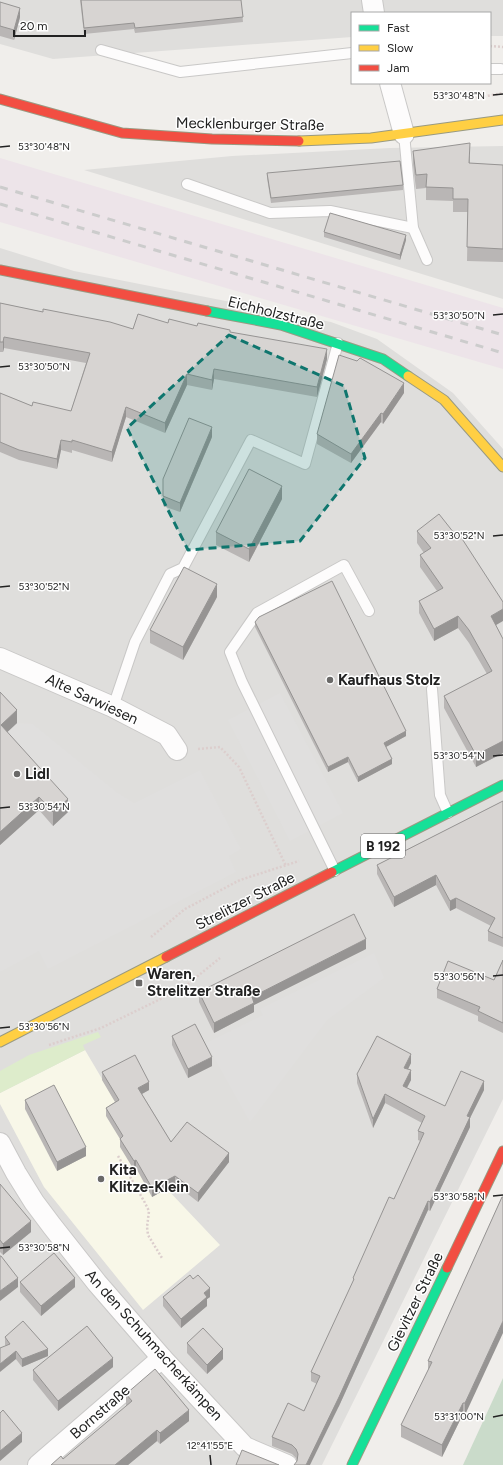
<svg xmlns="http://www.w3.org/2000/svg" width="503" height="1465" font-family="Figtree,sans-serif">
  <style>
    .residential { fill: #dfdedc }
    .industrial { fill: #ede4e9 }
    .education { fill: #f8f7e8 }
    .grass { fill: #ddeccb }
    .cemetery { fill: #cadbca }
    .parking { fill: #e0dfde }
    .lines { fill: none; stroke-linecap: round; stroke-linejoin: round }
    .lane-casing { stroke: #c9c8c7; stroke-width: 12 }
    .street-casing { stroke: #c9c8c7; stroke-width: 22 }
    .fast-casing { stroke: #999a82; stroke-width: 11 }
    .slow-casing { stroke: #999a82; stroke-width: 11 }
    .jam-casing { stroke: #999a82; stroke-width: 11 }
    .path { stroke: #dccecd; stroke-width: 2.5; stroke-dasharray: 2 2; stroke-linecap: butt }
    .lane { stroke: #fdfcfc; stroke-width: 10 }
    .street { stroke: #fdfcfc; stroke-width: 20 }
    .fast { stroke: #16e098; stroke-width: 9 }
    .slow { stroke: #ffcf43; stroke-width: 9 }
    .jam { stroke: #f24e42; stroke-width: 9 }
    .rail { stroke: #ccc; stroke-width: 3; stroke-dasharray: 8 8; stroke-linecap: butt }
    .wall { fill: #b9b6b5 }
    .shaded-wall { fill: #969493 }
    .building { fill: #d7d4d2; stroke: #969493 }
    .marked { fill: #0f766e; fill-opacity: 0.2; stroke: #0f766e; stroke-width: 3; stroke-dasharray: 8 5; stroke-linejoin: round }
    .ticks { fill: none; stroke: #222; stroke-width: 1.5 }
    .poi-dot { fill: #6a6968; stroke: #fff; stroke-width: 1.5 }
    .labels { text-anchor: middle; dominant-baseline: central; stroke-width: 3; stroke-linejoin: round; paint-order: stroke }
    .shield { fill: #fff; stroke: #646464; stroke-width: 1 }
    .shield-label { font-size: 14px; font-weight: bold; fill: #222 }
    .street-label { font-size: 15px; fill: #222; stroke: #fff }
    .poi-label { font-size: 15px; font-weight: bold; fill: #222; stroke: #fff; text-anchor: start }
    .ticks-label { font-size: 10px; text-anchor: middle; fill: #222; stroke: #fff; stroke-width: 3; stroke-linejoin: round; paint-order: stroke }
  </style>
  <rect width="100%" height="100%" fill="#f0eeeb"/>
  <g class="residential">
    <polygon points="0,0 503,0 503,36 490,36 490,13 352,13 352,37 53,59 0,44"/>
    <polygon points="503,146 503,299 84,170 232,156 390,148"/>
    <polygon points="0,248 74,271 331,322 377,339 453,393 503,449 503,1099 322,1465 0,1465"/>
  </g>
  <polygon class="industrial" points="0,158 503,308 503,369 0,222"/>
  <polygon class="education" points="85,1050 167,1189 220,1245 143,1310 44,1187 0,1104 0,1093"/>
  <polygon class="grass" points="98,1032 101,1037 83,1045 85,1050 0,1093 0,1071 29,1055"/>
  <polygon class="cemetery" points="503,1378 503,1465 463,1465"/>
  <g class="parking">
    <polygon points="280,693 343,813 290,841 228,720"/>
    <polygon points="17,723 33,724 118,793 134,803 200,770 241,849 229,856 236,872 48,969 39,951 0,972 0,845 39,810 1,738"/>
    <polygon points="374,953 384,978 327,1020 250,1122 206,1043 263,1015 260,1009"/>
  </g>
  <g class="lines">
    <defs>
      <g id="lane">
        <polyline points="101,50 180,72 352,53"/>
        <polyline points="490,69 501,69"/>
        <polyline points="404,134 413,228 427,260"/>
        <polyline points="187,184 270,213 330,211 413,228"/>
        <polyline points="432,689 440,795 448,813"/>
        <polyline points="113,707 135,642 170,574 183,568 251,440 305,464 338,343"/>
        <polyline points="335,871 242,682 230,652 257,613 344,565 369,611"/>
      </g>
      <g id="street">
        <polyline points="372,0 374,13"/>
        <polyline points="390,83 404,134"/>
        <polyline points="0,658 113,707 167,735 177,750"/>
        <polyline points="0,1143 16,1173 34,1202 52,1226 97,1283 162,1358 245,1447 287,1465"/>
        <polyline points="38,1465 162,1358"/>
      </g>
      <g id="fast">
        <polyline points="207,311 281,325 383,359 408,376"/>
        <polyline points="332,872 503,785"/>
        <polyline points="352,1465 447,1268"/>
      </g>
      <g id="slow">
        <polyline points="299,141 371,138 503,120"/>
        <polyline points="408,376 444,400 503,467"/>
        <polyline points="0,1042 166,957"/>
      </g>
      <g id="jam">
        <polyline points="0,99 122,133 212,139 299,141"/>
        <polyline points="0,270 207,311"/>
        <polyline points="166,957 332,872"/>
        <polyline points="447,1268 503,1151"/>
      </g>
    </defs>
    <use href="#lane" class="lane-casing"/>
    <use href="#street" class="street-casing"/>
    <use href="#fast" class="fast-casing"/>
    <use href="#slow" class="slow-casing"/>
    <use href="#jam" class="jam-casing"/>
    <g class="path">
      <polyline points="490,46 503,47"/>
      <polyline points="476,98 503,93"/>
      <polyline points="198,749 220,747 239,767 286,866"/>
      <polyline points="151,937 185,909 240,880 299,861"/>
      <polyline points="49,1045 101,1028 183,988 220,958"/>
      <polyline points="118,1156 144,1201 149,1211 147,1227 148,1235 162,1258"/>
    </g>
    <use href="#lane" class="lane"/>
    <use href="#street" class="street"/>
    <use href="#fast" class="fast"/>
    <use href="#slow" class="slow"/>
    <use href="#jam" class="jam"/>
    <g class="rail">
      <polyline points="0,187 503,335"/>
      <polyline points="0,204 503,353"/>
    </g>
  </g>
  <g class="wall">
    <polygon points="80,0 241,0 243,22 135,33 134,29 84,34"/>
    <polygon points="0,2 20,17 14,40 0,36"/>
    <polygon points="413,151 470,156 470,163 503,165 503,262 467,261 468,212 453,212 453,201 426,200 426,188 416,189 413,164"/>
    <polygon points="267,173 403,185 403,190 271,203 267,178"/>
    <polygon points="324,232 406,240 400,260 324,237"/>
    <polygon points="0,303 43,312 133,329 168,323 197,326 230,332 327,359 317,397 214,379 212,390 187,385 165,433 126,417 112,462 72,450 72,453 61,450 57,469 19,460 0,452 0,393 32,406 71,411 86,363 4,348 3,352 0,352"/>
    <polygon points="404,393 383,424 381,422 351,463 317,444 317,434"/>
    <polygon points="212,437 180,512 163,506 163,479"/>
    <polygon points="282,499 249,562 216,545 216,532"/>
    <polygon points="417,531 496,625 503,639 503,753 476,767 444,708 444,696 487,674 469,643 458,628 434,641 419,613 419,601 437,591 420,567 420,555 424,553 417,543"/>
    <polygon points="217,597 183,660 150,643 150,630"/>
    <polygon points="255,622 406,736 386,747 392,764 358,782 348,762 328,772 255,627"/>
    <polygon points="0,692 17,723 7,732 68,812 53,826 39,810 0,845"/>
    <polygon points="503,801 503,947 488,941 488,931 491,926 456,908 450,911 436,885 394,907 377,874 377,865"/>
    <polygon points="366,949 254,1005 254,1012 214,1033 199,1002 199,992"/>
    <polygon points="503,960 503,1033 478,1021 478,1016 437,998 437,989 494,980"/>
    <polygon points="172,1036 212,1066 188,1078 172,1045"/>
    <polygon points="411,1063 408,1069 411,1080 407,1088 445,1106 484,1090 470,1118 470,1127 430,1211 428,1210 339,1406 297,1461 296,1458 292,1454 272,1446 272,1437 304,1411 317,1384 311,1381 311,1372 353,1282 353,1278 394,1199 420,1141 418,1140 418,1131 422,1123 385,1103 373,1128 357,1083 357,1074"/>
    <polygon points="102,1072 149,1090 142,1094 171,1142 229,1162 198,1202 175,1184 152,1197 136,1168 134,1170 120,1147 120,1139 106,1116 106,1108 115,1102 102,1080"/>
    <polygon points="25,1100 86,1156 57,1171 25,1109"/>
    <polygon points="0,1184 31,1232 3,1255 0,1252"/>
    <polygon points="502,1197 465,1415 463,1414 442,1457 401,1437 401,1425 428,1371 428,1361"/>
    <polygon points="193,1279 210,1297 207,1299 207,1306 181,1328 163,1306 163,1297"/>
    <polygon points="20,1282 75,1287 41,1316 20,1292"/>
    <polygon points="5,1337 48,1356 22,1367 5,1345"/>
    <polygon points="187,1343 223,1359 207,1374 187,1353"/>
    <polygon points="113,1367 58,1411 33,1380 33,1370"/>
    <polygon points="126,1394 189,1421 160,1444 157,1441 128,1465 51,1465 63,1459 127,1406 126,1405"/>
  </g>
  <g class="shaded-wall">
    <polygon points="20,8 20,17 14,40 14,30"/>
    <polygon points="406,235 406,240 400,260 400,255"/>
    <polygon points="4,337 4,348 3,352 3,342"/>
    <polygon points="327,349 327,359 317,397 317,387"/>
    <polygon points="214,369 214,379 212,390 212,380"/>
    <polygon points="187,374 187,385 165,433 165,423"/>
    <polygon points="404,383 404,393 383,424 383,414"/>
    <polygon points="126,407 126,417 112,462 112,452"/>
    <polygon points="381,413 381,422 351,463 351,454"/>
    <polygon points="212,427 212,437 180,512 180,503"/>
    <polygon points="61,440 61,450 57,469 57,459"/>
    <polygon points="282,486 282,499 249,562 249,549"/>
    <polygon points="217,584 217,597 183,660 183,647"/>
    <polygon points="503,609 503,621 491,628 491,616"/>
    <polygon points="458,616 458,628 434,641 434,629"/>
    <polygon points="17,710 17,723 1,738 1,725"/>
    <polygon points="406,731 406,736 384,748 384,743"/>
    <polygon points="503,741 503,753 476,767 476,755"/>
    <polygon points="348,757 348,762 328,772 328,767"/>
    <polygon points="392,759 392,764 358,782 358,777"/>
    <polygon points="39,797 39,810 0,845 0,832"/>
    <polygon points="68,799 68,812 53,826 53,812"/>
    <polygon points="436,875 436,885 394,907 394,897"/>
    <polygon points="456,898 456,908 450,911 450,901"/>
    <polygon points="366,939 366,949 254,1005 254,1012 214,1033 214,1023 252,997"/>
    <polygon points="411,1054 411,1063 404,1077 404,1068"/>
    <polygon points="212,1057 212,1066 188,1078 188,1069"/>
    <polygon points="411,1070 411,1080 403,1095 403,1086"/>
    <polygon points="484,1081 484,1090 470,1118 470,1127 430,1211 430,1202 467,1116"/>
    <polygon points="149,1082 149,1090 138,1096 138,1088"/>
    <polygon points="385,1094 385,1103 373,1128 373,1119"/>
    <polygon points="86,1147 86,1156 57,1171 57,1162"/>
    <polygon points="229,1153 229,1162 198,1202 198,1193"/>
    <polygon points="136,1160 136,1168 134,1170 134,1161"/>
    <polygon points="175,1176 175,1184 152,1197 152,1188"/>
    <polygon points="428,1201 428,1210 339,1406 310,1465 306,1465"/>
    <polygon points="31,1221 31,1232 3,1255 3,1244"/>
    <polygon points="18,1278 18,1287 0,1301 0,1291"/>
    <polygon points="75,1278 75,1287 41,1316 41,1306"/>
    <polygon points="210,1288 210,1297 207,1299 207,1306 181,1328 181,1319 204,1293"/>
    <polygon points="503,1321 503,1333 465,1415 465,1403"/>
    <polygon points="48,1349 48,1356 22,1367 22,1359"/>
    <polygon points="223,1349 223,1359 207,1374 207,1365"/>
    <polygon points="16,1351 16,1359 0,1372 0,1364"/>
    <polygon points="113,1358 113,1367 58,1411 58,1401"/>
    <polygon points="463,1403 463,1414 442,1457 442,1445"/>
    <polygon points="189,1410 189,1421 160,1444 160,1433"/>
    <polygon points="157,1430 157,1441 128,1465 115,1465"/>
    <polygon points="22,1433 22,1442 0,1461 0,1451"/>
  </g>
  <g class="building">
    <polygon points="81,0 241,0 243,17 135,28 134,23 84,28"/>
    <polygon points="0,2 20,8 14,30 0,26"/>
    <polygon points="470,143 469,163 503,165 503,249 467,247 468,199 453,199 453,188 426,187 427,174 416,175 413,151"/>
    <polygon points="400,161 403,185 271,198 267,173"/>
    <polygon points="330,213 406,235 400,255 324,232"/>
    <polygon points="0,303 43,312 43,309 110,322 133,329 138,314 168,323 169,319 197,326 198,323 230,330 230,332 327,349 317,387 214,369 212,380 187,374 165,423 126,407 112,452 72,440 72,442 61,440 57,459 19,450 0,442 0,393 32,406 33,402 71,411 90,353 4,337 3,342 0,342"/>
    <polygon points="339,355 357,361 360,358 404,383 383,414 381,413 351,454 317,434"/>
    <polygon points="189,418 212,427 180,503 163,496 163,479"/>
    <polygon points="249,469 282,486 249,549 216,532"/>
    <polygon points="439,514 454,533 457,531 503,602 503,609 491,616 503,639 503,741 476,755 444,696 492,671 469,630 458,616 434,629 419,601 443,588 420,555 431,548 417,531"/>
    <polygon points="184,567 217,584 183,647 150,630"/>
    <polygon points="332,581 406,731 384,743 392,759 358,777 348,757 328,767 255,622 259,617"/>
    <polygon points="0,692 17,710 1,725 68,799 53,812 39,797 0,832"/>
    <polygon points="503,801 503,938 488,931 495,918 456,898 450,901 436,875 394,897 377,865"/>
    <polygon points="354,914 366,939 252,997 254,1003 214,1023 199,992"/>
    <polygon points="503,960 503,1023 478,1011 480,1007 437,989 448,961 494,980"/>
    <polygon points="195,1024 212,1057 188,1069 172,1036"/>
    <polygon points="377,1036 411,1054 404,1068 411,1070 403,1086 445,1106 461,1071 484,1081 467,1116 470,1117 430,1202 428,1201 339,1397 306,1465 294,1465 297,1461 298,1454 296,1449 292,1445 272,1437 288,1403 304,1411 320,1376 311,1372 354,1279 353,1278 389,1197 394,1199 424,1133 418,1131 425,1116 385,1094 373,1119 357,1074"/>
    <polygon points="135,1055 149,1082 138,1088 171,1142 187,1122 229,1153 198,1193 175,1176 152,1188 136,1160 134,1161 120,1139 123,1136 106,1108 119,1100 102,1072"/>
    <polygon points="54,1085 86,1147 57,1162 25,1100"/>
    <polygon points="0,1184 31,1221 3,1244 0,1240"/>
    <polygon points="502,1197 503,1197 503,1321 465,1403 463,1403 442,1445 401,1425 432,1362 428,1361"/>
    <polygon points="54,1253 75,1278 41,1306 20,1282"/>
    <polygon points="0,1256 1,1256 18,1278 0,1291"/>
    <polygon points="190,1275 193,1279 198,1275 210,1288 204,1293 207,1297 181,1319 163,1297"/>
    <polygon points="23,1321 48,1349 22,1359 16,1351 0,1364 0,1348 10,1344 5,1337"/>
    <polygon points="87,1326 113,1358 58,1401 33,1370"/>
    <polygon points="203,1328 223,1349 207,1365 187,1343"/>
    <polygon points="155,1369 189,1410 160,1433 157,1430 115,1465 51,1465 61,1456 63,1459 132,1401 126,1394"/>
    <polygon points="3,1410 22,1433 0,1451 0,1413"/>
    <polygon points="242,1450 279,1465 236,1465"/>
  </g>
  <path class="marked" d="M229,335L344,386L365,458L300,541L188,550L127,428Z"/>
  <path class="ticks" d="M493,95L503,94M0,147L10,146M493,315L503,314M0,367L10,366M493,536L503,535M0,587L10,586M493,756L503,755M0,808L10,807M493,976L503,975M0,1028L10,1027M493,1196L503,1195M0,1248L10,1247M493,1417L503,1415M210,1455L211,1465"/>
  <g class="poi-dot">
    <circle cx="330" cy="680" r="4"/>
    <circle cx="17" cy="774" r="4"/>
    <rect x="135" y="979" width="8" height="8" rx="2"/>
    <circle cx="101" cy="1179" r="4"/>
  </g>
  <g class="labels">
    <rect class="shield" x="361" y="834" width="44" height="24" rx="3"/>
    <g class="shield-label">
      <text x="383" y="846">B 192</text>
    </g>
    <g class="street-label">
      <text transform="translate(250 124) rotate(1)">Mecklenburger Straße</text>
      <text transform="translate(276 313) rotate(14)">Eichholzstraße</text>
      <text transform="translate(92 699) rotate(25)">Alte Sarwiesen</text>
      <text transform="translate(245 901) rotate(-27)">Strelitzer Straße</text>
      <text transform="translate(415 1302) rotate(-64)">Gievitzer Straße</text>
      <text transform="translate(154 1345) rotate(48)">An den Schuhmacherkämpen</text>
      <text transform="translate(100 1412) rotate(-41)">Bornstraße</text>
    </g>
    <g class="poi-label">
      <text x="338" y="680">Kaufhaus Stolz</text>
      <text x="25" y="774">Lidl</text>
      <text x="147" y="974">Waren,<tspan x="147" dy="17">Strelitzer Straße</tspan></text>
      <text x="109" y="1170">Kita<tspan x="109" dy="17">Klitze-Klein</tspan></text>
    </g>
  </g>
  <g class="ticks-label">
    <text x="459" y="99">53°30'48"N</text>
    <text x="44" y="150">53°30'48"N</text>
    <text x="459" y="319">53°30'50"N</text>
    <text x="44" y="370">53°30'50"N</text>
    <text x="459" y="539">53°30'52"N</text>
    <text x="44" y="590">53°30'52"N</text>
    <text x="459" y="759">53°30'54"N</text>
    <text x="44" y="810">53°30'54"N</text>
    <text x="459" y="980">53°30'56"N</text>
    <text x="44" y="1030">53°30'56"N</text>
    <text x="459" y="1200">53°30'58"N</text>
    <text x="44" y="1251">53°30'58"N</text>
    <text x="459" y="1420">53°31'00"N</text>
    <text x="210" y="1449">12°41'55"E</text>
  </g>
  <rect x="351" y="12" width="140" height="72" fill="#ffffff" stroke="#a7a7a7"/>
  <rect x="359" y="25" width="20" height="6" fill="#16e098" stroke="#a7a7a7"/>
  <text x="387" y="32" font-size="12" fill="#222222">Fast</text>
  <rect x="359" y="45" width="20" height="6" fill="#ffcf43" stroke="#a7a7a7"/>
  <text x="387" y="52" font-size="12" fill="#222222">Slow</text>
  <rect x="359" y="65" width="20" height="6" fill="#f24e42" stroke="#a7a7a7"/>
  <text x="387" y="72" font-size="12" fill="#222222">Jam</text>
  <path d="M14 30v6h71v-6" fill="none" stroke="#222222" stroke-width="2"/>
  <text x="20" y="30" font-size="12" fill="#222222" stroke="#ffffff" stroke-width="3" paint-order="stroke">20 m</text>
</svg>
